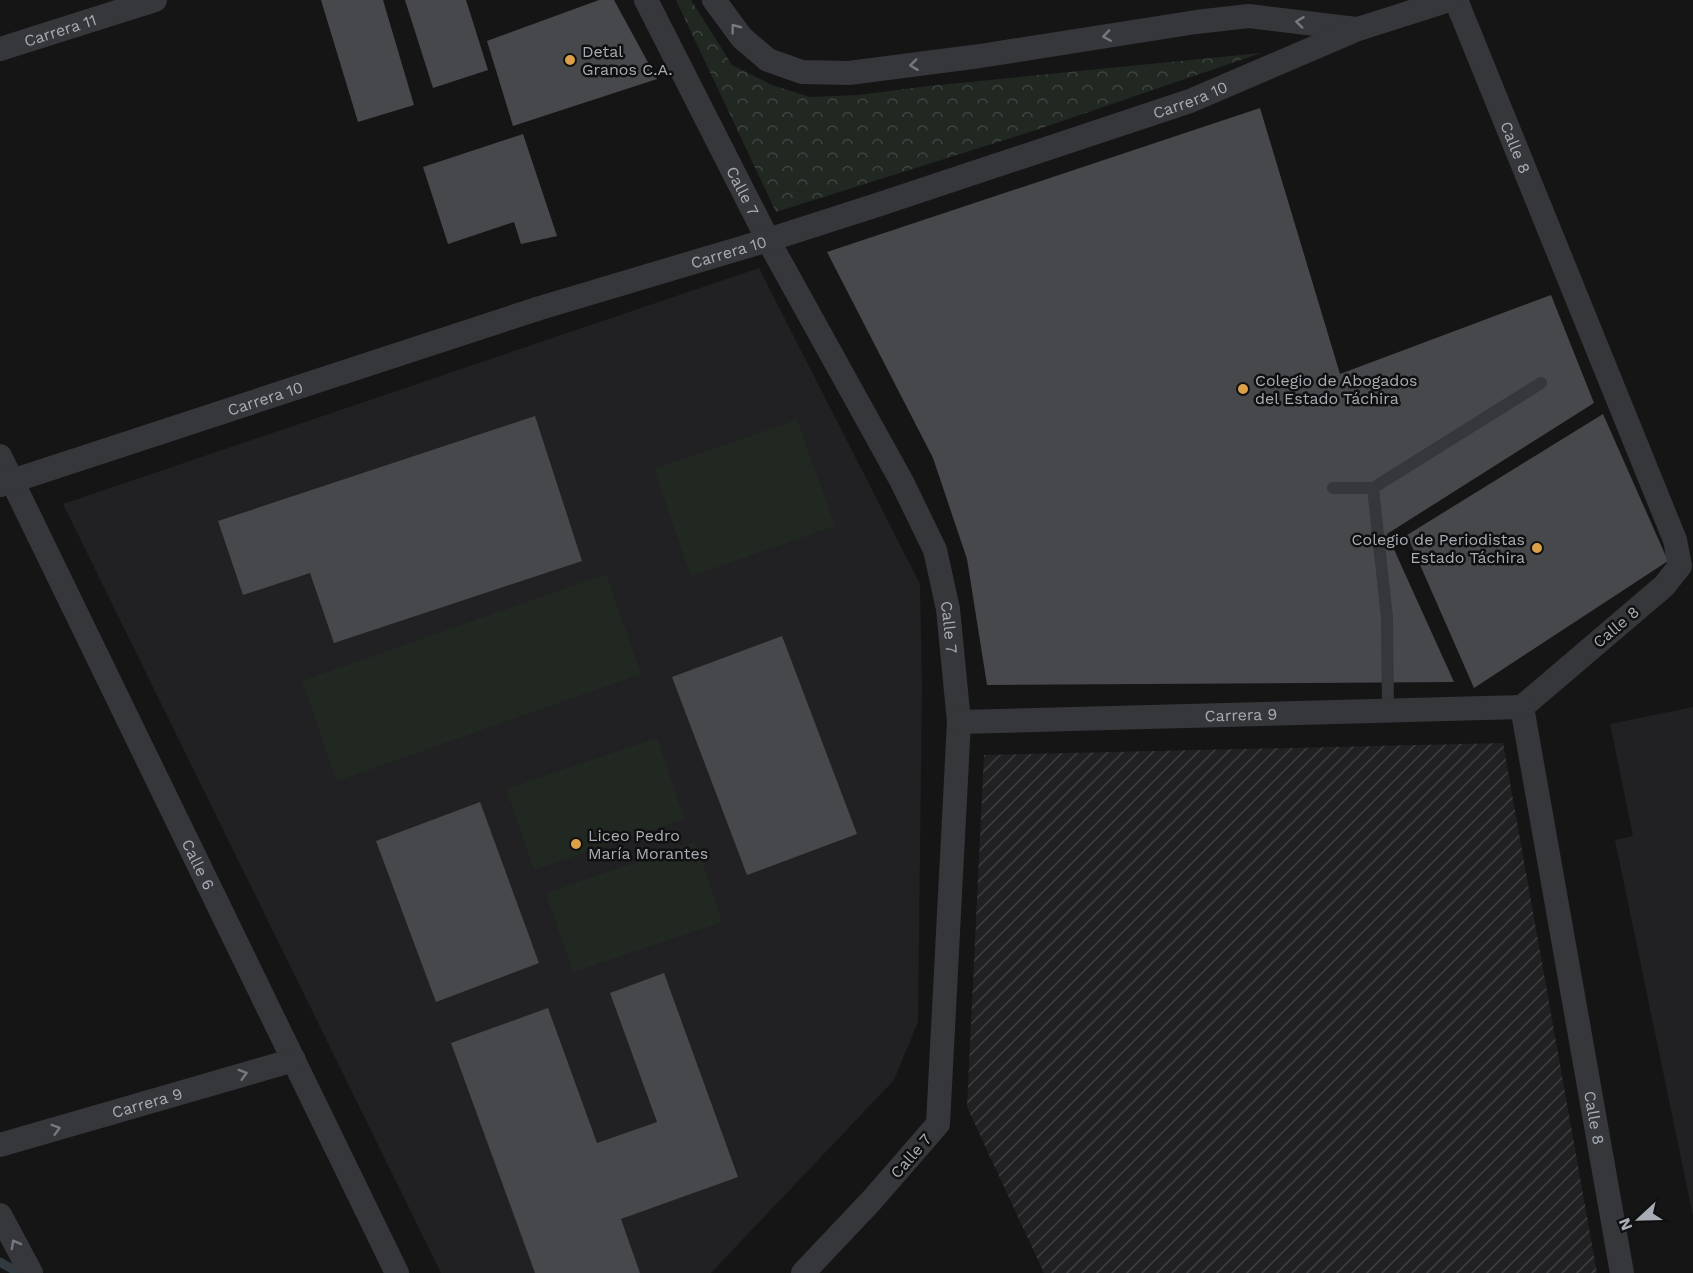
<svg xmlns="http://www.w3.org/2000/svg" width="1693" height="1273" font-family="'Work Sans',sans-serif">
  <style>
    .built { fill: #212123 }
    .industrial { fill: url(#industrial-furrows) }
    .forest { fill: url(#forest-crowns) }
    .garden { fill: #212822 }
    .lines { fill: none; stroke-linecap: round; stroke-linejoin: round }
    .stream { stroke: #313a3f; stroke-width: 9 }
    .building { fill: #47484b }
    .lane { stroke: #36373b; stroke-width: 12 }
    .street { stroke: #36373b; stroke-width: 24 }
    .oneway { stroke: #75787e }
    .poi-dot { fill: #dba048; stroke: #101011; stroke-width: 2 }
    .labels { text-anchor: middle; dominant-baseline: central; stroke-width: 5; stroke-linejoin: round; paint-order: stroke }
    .street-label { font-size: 16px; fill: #a8adb5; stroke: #101011 }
    .poi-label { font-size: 16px; fill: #a8adb5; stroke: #101011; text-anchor: start }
  </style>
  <defs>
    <pattern id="industrial-furrows" width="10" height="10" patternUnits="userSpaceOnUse" patternTransform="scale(1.5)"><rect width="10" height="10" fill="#212123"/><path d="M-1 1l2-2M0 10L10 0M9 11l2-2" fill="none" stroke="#3e3f41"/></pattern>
    <pattern id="forest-crowns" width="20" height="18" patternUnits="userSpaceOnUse" patternTransform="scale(1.5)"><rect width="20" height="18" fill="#212822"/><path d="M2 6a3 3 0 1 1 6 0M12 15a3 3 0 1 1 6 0" fill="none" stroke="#3e4440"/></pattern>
  </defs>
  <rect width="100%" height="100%" fill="#151516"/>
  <g class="built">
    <polygon points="759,268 920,584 922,687 918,1022 894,1080 711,1273 441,1273 63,504"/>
    <polygon points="1693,707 1693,1216 1615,840 1633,836 1610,724"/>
  </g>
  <polygon class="industrial" points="1503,743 1597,1273 1044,1273 967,1107 984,755"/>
  <polygon class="forest" points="676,0 691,0 732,65 772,85 810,97 858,95 929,86 1261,53 1033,131 776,212"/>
  <g class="garden">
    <polygon points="797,420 835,526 691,576 654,469"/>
    <polygon points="606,574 641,674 337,781 302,681"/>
    <polygon points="657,738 684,819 534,870 506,789"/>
    <polygon points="695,842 722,922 573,972 546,893"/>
  </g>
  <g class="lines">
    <polyline class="stream" points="0,1262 19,1273"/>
  </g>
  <g class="building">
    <polygon points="321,0 383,0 414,105 358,122"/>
    <polygon points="405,0 466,0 488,70 433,88"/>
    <polygon points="599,0 614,0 657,79 513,126 487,41"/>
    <polygon points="1260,108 1340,374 1551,295 1594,403 1387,534 1454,682 987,685 967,559 933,458 827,252"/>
    <polygon points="523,134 557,236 521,244 514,222 448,244 423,167"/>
    <polygon points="1603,414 1668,561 1474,688 1407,535"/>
    <polygon points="535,416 582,561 334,643 310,573 243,595 218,521"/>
    <polygon points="782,636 857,834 747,875 672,677"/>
    <polygon points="480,802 539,963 436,1002 376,841"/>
    <polygon points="664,973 738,1177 621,1219 640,1273 535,1273 451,1043 548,1008 597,1143 657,1122 610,993"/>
  </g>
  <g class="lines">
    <g class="lane">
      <polyline points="1333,488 1373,488 1541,383"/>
      <polyline points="1373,488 1387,618 1388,711"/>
    </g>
    <g class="street">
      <path id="s1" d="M646,0L768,240L902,482L935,550L948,609L959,722L938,1124L872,1200L803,1273"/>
      <polyline points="714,0 742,38 768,60 802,72 849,73 980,56 1196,22 1249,16 1356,29"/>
      <path id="s2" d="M1456,0L1675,540L1680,566L1664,586L1522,707"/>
      <path id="s3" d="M0,49L155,0"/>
      <path id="s4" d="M0,456L397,1273"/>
      <path id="s5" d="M0,485L540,308L768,240L877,205L1190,101L1358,29L1449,0"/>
      <path id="s6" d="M1522,707L1622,1273"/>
      <path id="s7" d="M959,722L1522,707"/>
      <path id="s8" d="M0,1145L294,1060"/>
      <polyline points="0,1215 31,1273"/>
    </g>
  </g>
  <defs><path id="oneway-chevron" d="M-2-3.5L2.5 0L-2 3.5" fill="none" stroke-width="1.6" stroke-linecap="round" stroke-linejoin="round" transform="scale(1.5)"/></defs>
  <g class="oneway">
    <use href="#oneway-chevron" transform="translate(1300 22) rotate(-173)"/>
    <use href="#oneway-chevron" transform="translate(735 28) rotate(-127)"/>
    <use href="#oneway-chevron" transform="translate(1107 36) rotate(171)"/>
    <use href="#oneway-chevron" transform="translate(914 65) rotate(173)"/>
    <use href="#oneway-chevron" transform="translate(243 1074) rotate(-16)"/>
    <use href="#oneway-chevron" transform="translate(56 1129) rotate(-16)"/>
    <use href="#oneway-chevron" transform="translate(15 1244) rotate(-118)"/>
  </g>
  <g class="poi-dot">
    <circle cx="570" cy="60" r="6"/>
    <circle cx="1243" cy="389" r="6"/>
    <circle cx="1537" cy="548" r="6"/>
    <circle cx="576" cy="844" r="6"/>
  </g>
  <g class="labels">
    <g class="street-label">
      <text stroke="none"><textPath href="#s3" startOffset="63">Carrera 11</textPath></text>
      <text stroke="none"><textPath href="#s5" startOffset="1251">Carrera 10</textPath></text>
      <text stroke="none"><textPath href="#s2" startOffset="159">Calle 8</textPath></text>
      <text stroke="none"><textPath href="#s1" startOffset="214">Calle 7</textPath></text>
      <text stroke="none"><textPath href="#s5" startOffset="765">Carrera 10</textPath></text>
      <text stroke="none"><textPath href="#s5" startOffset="279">Carrera 10</textPath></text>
      <text stroke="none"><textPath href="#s1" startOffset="700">Calle 7</textPath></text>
      <text transform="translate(1616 627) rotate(-40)">Calle 8</text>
      <text stroke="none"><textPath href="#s7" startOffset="282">Carrera 9</textPath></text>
      <text stroke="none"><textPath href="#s4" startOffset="454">Calle 6</textPath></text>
      <text stroke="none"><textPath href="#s8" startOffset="153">Carrera 9</textPath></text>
      <text stroke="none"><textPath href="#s6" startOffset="417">Calle 8</textPath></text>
      <text transform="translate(911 1156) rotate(-49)">Calle 7</text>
    </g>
    <g class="poi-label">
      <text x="582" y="51">Detal<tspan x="582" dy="18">Granos C.A.</tspan></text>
      <text x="1255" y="380">Colegio de Abogados<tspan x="1255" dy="18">del Estado Táchira</tspan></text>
      <text x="1525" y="539" text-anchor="end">Colegio de Periodistas<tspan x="1525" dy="18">Estado Táchira</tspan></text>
      <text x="588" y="835">Liceo Pedro<tspan x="588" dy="18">María Morantes</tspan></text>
    </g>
  </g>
  <g transform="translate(1639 1219) rotate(248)" stroke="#101011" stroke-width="4.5" paint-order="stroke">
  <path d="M0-4.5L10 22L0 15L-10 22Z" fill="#a8adb5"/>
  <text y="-9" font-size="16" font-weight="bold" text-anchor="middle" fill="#a8adb5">N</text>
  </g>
</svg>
